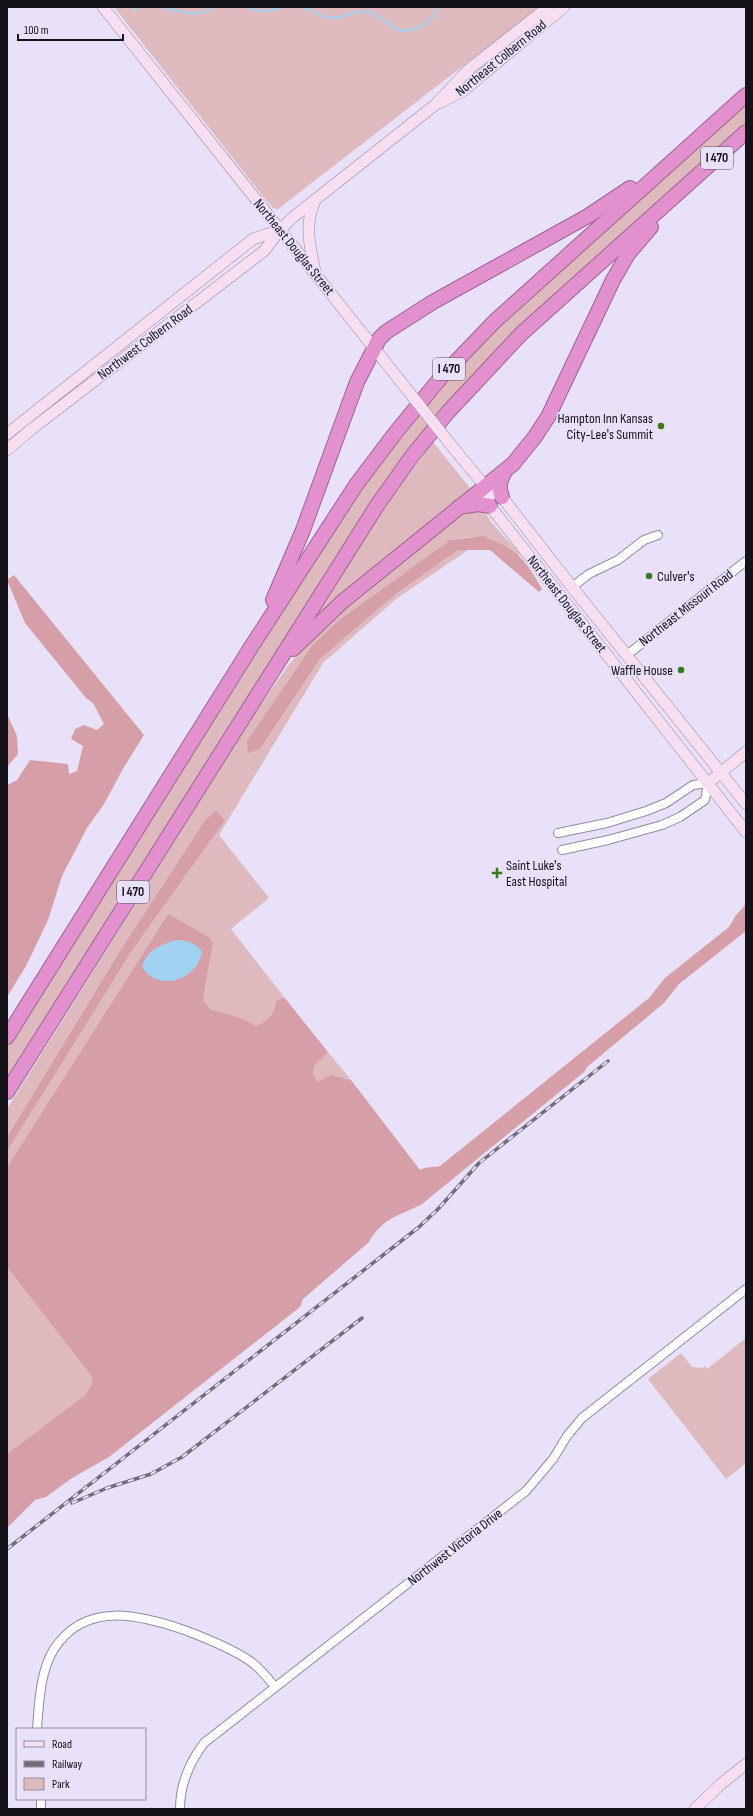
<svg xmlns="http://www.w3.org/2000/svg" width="753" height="1816" font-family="'Sofia Sans Condensed',sans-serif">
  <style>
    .green { fill: #debabf }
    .forest { fill: #d69fa7 }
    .water { fill: #a2d2f1 }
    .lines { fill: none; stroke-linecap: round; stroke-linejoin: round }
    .stream { stroke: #a2d2f1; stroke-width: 2 }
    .street-casing { stroke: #938aa2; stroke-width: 10 }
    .secondary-casing { stroke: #938aa2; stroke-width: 12 }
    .highway-casing { stroke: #9b6490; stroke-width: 16 }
    .street { stroke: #fff; stroke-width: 8 }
    .secondary { stroke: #f7def1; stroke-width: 11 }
    .highway { stroke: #e390cf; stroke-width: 14 }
    .rail-casing { stroke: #726c7b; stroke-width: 3.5 }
    .rail { stroke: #e9e0f9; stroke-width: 2; stroke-dasharray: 6; stroke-linecap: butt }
    .secondary-bridge-casing { stroke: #938aa2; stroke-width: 12; stroke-linecap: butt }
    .secondary-bridge { stroke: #f7def1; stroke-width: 11 }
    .poi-dot { fill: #387b1b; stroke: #e9e0f9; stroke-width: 1.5 }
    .labels { text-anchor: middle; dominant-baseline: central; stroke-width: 3.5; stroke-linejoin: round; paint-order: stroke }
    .shield { fill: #e9e0f9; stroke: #55505d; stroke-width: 1 }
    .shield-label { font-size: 13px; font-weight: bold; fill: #15121a }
    .street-label { font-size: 14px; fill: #15121a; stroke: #e9e0f9 }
    .poi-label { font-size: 14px; fill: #15121a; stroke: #e9e0f9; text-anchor: end }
  </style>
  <rect width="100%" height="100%" fill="#e9e0f9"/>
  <g class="green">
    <polygon points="114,7 539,7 278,209 273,208 265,199"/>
    <polygon points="746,102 746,126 514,335 368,509 342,547 7,1080 7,1048 283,607 363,486 395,442 448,379 506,318"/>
    <polygon points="433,442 470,488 467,493 308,627 373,523"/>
    <path d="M474,511C481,512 488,513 490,521L519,553V556L509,548L470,537L450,540L339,620L260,749L320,659L396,594L458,550H468L396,599L323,663L219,835L269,898L231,929L284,997L276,1001C274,1015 269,1020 256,1026C242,1017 227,1013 211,1010L203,1000L213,943L168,914L7,1167V1151L40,1096L131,952L224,820H205L123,946L7,1137V1109L255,713L287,667L309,641L329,621L459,516Z"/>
    <polygon points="328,1052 351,1080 345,1078 318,1082 313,1074 313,1066"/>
    <polygon points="7,1267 92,1377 91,1386 85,1395 7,1454"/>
    <polygon points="746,1338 746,1463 726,1479 648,1379 681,1353 692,1367 702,1368 705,1366 707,1369"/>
  </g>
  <g class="forest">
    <path d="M483,536C491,540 501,543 509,548C524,557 534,575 542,589L539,592L490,550H458L396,594L320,659L260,749L248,753L247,741L312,646L339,620L450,540Z"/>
    <polygon points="14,575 144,735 124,767 104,804 87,828 62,876 48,920 26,966 7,997 7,785 17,780 30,760 68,764 69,774 77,771 83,746 71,739 75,729 84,725 97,730 104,724 93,703 86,698 25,623 7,580"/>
    <polygon points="7,714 17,736 18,754 7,767"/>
    <polygon points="216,811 225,820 131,952 7,1151 7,1137 123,946 205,820"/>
    <path d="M746,904V931L679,984L664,1003L587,1067L584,1072L422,1204C399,1216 382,1218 369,1242L303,1299L300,1307L109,1457L72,1478L46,1497L35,1500L7,1528V1454L85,1395L91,1386L92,1377L7,1267V1167L168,914L209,937L213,943L203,1000L211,1010C227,1013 242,1017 256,1026C269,1020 274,1015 276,1001L284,997L328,1052L314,1066L313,1074L318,1082L331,1075L351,1080L420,1170C427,1166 433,1168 440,1166L649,998L665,978L729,927L736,915Z"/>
  </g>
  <path class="water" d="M175,940C185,940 196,942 202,952C197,980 159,993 142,967C146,950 160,946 175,940Z"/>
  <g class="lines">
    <g class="stream">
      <path d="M162,7C183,12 193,19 214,7"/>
      <path d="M249,7C262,14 270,11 283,7"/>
      <path d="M303,7C313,11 321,18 332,18C344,18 354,10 367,12C390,16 391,42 423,25C430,21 436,15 438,7"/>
      <polyline points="134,11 138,7"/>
    </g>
    <defs>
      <g id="street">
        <polyline points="572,587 589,574 618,560 644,540 658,535"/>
        <polyline points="627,655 746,561"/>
        <polyline points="558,833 607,823 646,811 666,803 693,785 708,783 705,800 680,817 662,825 608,840 562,850"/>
        <path d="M37,1729C39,1704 40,1671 54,1649C86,1600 141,1615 187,1631C208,1639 231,1648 250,1661C260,1668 268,1678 275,1687"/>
        <polyline points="41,1799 41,1809"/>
        <path d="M180,1809C180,1784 189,1763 204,1743L526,1491L553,1459L567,1436L582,1418L746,1289"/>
      </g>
      <g id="secondary">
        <polyline points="103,7 405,387"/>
        <polyline points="439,103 463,91 564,7"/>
        <path d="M315,201C304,224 310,247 315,271"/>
        <polyline points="7,434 253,239 280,230"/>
        <polyline points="7,450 33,428 264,251 280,230 292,218 435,105 468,70 548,7"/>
        <polyline points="455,450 485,486 502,497 572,587 746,804"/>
        <polyline points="485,486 490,506 746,832"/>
        <polyline points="708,783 746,752"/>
        <polyline points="695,1809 721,1784 746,1764"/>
      </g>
      <g id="highway">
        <path d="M502,497C498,487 500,480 505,471"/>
        <polyline points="459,507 478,504 490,506"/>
        <polyline points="273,600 303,530 357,382 379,339 386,332 433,302 588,216 630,188"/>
        <polyline points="293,649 342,602 513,464 534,438 548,417 613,280 628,254 651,227"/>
        <polyline points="7,1037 253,644 356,485 396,432 443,375 495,321 746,95"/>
        <polyline points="7,1092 378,504 412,456 448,412 521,334 746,132"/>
      </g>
    </defs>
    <use href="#street" class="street-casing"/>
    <use href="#secondary" class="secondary-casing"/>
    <use href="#highway" class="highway-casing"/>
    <use href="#street" class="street"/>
    <use href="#secondary" class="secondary"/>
    <use href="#highway" class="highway"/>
    <defs>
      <g id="rail">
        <polyline points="72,1503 107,1488 151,1474 182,1457 362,1318"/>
        <polyline points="7,1549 419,1227 439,1208 479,1163 608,1061"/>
      </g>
    </defs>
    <use href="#rail" class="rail-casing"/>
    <use href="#rail" class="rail"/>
    <defs>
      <polyline id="secondary-bridge" points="405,387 455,450"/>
    </defs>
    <use href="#secondary-bridge" class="secondary-bridge-casing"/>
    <use href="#secondary-bridge" class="secondary-bridge"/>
  </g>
  <g class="poi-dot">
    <circle cx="661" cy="426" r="4"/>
    <circle cx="649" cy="576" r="4"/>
    <circle cx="681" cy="670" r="4"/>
    <path d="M495 867h4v4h4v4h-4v4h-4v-4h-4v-4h4z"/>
  </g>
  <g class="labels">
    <g class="shield">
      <rect x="701" y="147" width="32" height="22" rx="3"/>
      <rect x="433" y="358" width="32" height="22" rx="3"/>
      <rect x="117" y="881" width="32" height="22" rx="3"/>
    </g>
    <g class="shield-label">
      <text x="717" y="158">I 470</text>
      <text x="449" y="369">I 470</text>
      <text x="133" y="892">I 470</text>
    </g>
    <g class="street-label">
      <text transform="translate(501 58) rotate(-39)">Northeast Colbern Road</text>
      <text transform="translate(294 247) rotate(51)">Northeast Douglas Street</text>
      <text transform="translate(145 342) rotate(-37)">Northwest Colbern Road</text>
      <text transform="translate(567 604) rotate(52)">Northeast Douglas Street</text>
      <text transform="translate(686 608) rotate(-38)">Northeast Missouri Road</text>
      <text transform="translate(455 1547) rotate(-38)">Northwest Victoria Drive</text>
    </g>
    <g class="poi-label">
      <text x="653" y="418">Hampton Inn Kansas<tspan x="653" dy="16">City-Lee's Summit</tspan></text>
      <text x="657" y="576" text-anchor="start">Culver's</text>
      <text x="673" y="670">Waffle House</text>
      <text x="506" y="865" text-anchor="start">Saint Luke's<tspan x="506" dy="16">East Hospital</tspan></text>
    </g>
  </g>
  <rect width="753" height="1816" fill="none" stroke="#15121a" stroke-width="16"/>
  <rect x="16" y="1728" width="130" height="72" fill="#e9e0f9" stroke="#948ea0"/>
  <rect x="24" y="1741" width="20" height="6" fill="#f7def1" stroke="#948ea0"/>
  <text x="52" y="1748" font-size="12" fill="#15121a">Road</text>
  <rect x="24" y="1761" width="20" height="6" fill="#726c7b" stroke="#948ea0"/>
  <text x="52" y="1768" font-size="12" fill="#15121a">Railway</text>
  <rect x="24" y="1778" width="20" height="12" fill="#debabf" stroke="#948ea0"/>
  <text x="52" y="1788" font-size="12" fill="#15121a">Park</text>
  <path d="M18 34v6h105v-6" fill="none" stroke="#15121a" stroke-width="2"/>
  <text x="24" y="34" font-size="12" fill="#15121a" stroke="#e9e0f9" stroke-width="3" paint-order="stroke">100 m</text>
</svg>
